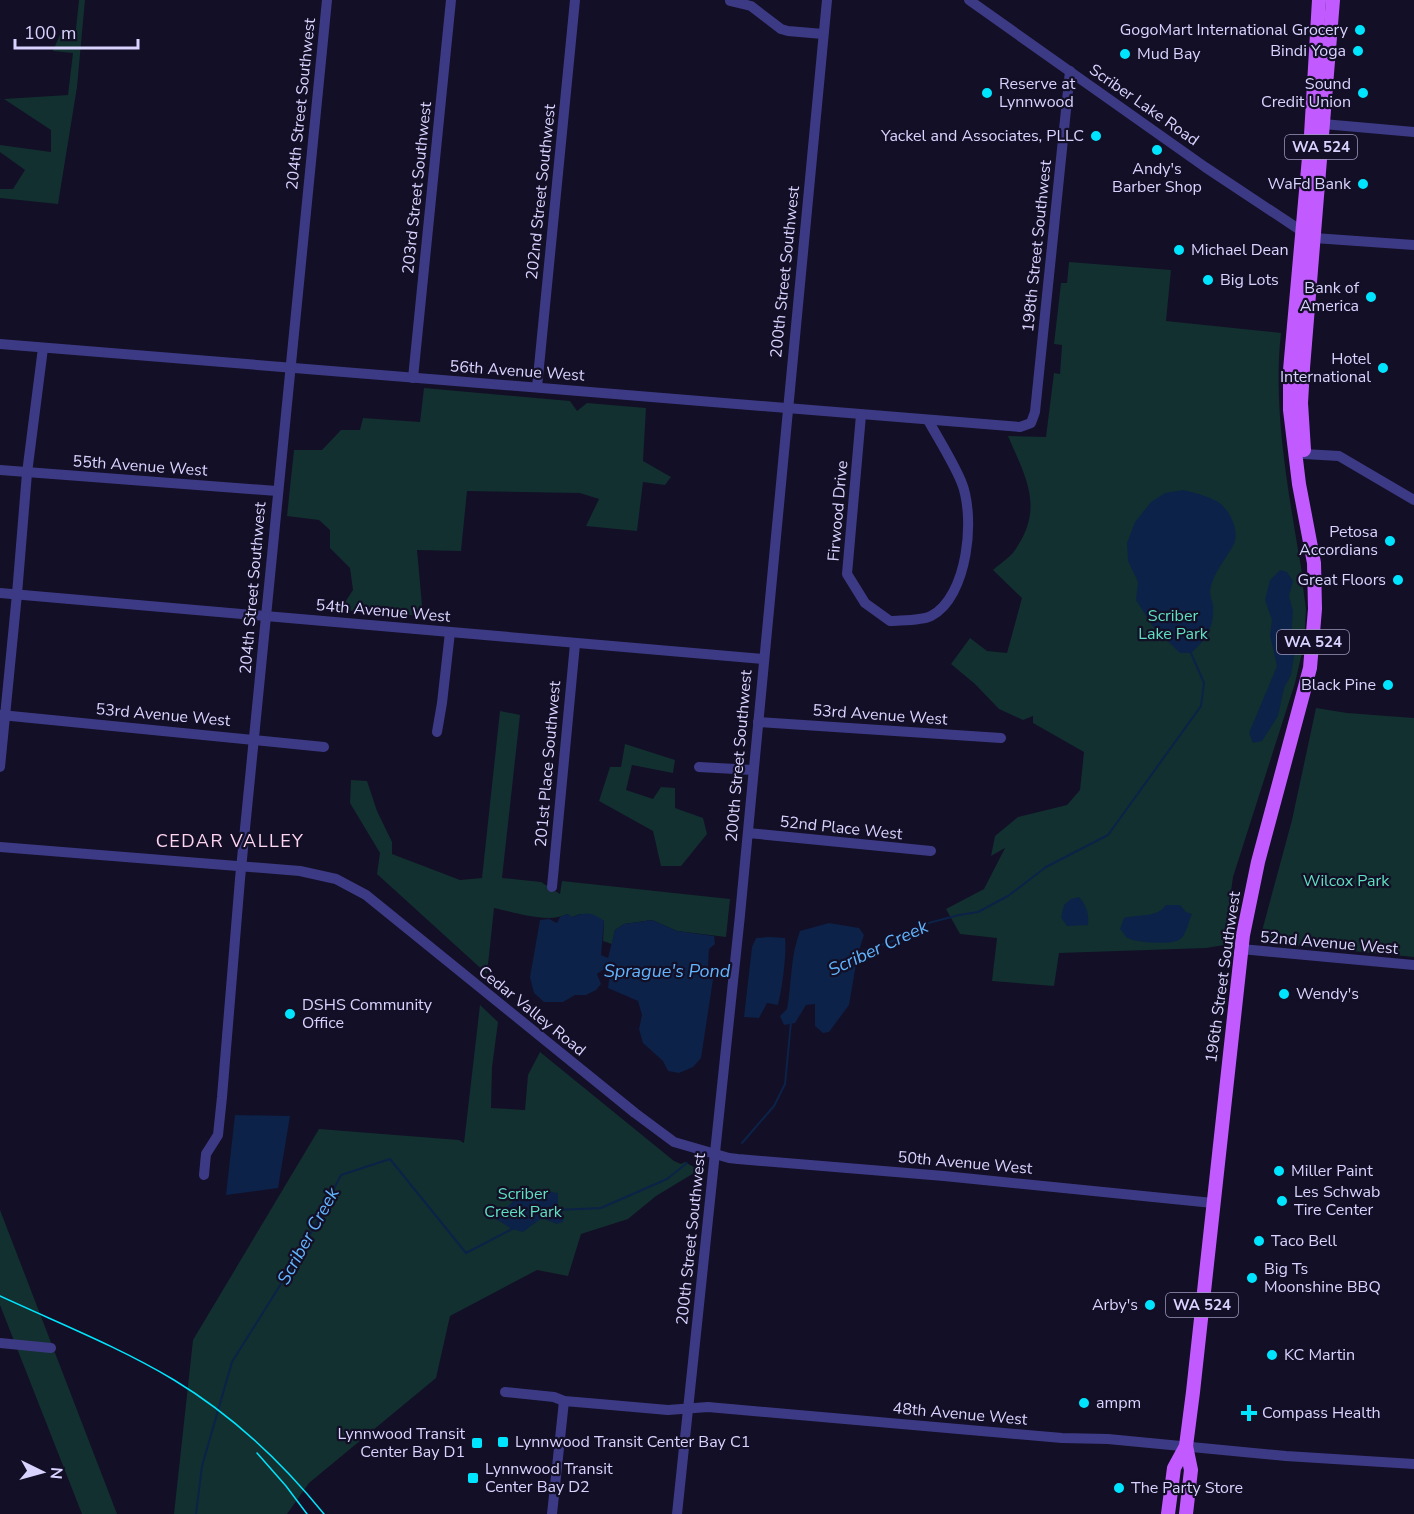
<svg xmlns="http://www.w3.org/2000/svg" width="1414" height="1514" font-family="'Nunito Sans',sans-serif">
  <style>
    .green { fill: #12302f }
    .water { fill: #0c2248 }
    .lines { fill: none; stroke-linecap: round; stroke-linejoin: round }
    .stream { stroke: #0c2248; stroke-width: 2 }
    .minor { stroke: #3d3a85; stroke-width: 10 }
    .major { stroke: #c25bff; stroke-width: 14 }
    .tram { stroke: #00e5ff; stroke-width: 1.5 }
    .poi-dot { fill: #00e5ff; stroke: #130f26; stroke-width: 2 }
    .labels { text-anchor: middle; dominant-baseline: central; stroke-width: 4.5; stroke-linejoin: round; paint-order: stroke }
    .shield { fill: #130f26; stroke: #9e99be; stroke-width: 1.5 }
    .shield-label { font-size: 15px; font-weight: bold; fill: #d9d4ff }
    .poi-label { font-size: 16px; fill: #d9d4ff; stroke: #130f26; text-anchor: start }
    .street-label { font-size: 16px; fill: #d9d4ff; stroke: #130f26 }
    .park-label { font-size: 16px; fill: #5fe0c0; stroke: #130f26 }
    .neighbourhood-label { font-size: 18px; letter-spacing: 1.5px; fill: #ffd6f0; stroke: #130f26 }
    .water-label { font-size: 18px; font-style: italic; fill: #62b6ff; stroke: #130f26 }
  </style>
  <rect width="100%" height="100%" fill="#130f26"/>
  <g class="green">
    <polygon points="79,0 85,0 77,87 58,204 0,198 0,189 13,189 25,170 0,152 0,145 51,152 51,130 4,99 68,95 73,53 53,51 61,32 75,38"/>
    <path d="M1069,262L1171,270L1166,321L1281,333C1272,412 1290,500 1303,579L1302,580L1306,609L1304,644L1295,683L1233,877L1224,945L1206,948L1059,953L1054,986L992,981L997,938L960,934L946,909L984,889L1005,848L991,856L995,836L1018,817L1067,805L1080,790L1084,752L1033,723V716L1023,720L999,709L975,684L951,664L970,638L987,651L1007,653L1022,598L993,570C1001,563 1012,556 1017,547C1044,506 1025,476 1008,436L1046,437L1054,373L1060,374L1062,345L1054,344L1061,283H1067Z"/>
    <polygon points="424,388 570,401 577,411 587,403 646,408 643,461 671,477 665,485 643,482 637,531 586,526 599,499 580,493 467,491 461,551 417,550 423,616 340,610 353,590 350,568 330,548 330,530 319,520 287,516 294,450 322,450 341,430 360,430 363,418 420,422"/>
    <polygon points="1316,708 1347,713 1414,718 1414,957 1259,942 1292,820"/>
    <path d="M500,711L520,715L502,878L541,882L560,894L562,881L730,899L726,937L677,931L652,920L624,924L615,930L612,944L603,941L604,921L580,914L572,917L567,914C549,924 513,912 494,908L487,974L377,874L380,853L350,803L351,780L367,781L377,811L392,842V854L460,880L482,878Z"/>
    <polygon points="625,744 675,760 673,773 632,765 626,790 653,799 661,787 675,788 675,808 703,818 707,834 681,866 661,866 653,831 599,801 610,767 621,767"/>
    <polygon points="480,1005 498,1022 492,1067 491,1108 525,1110 528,1075 540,1052 674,1161 681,1164 685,1162 699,1170 656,1196 628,1219 581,1234 568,1276 537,1270 450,1316 436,1378 309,1483 287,1514 174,1514 193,1340 319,1129 459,1140 464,1143"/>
    <polygon points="0,1210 117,1514 82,1514 0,1305"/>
  </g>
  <g class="water">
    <path d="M1183,490C1193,492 1214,498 1221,504C1232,514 1240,533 1233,546C1225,560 1212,575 1210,591C1210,596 1212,601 1213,605C1215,626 1206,640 1191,653H1180L1153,627L1136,600L1138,582L1128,561L1127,543L1135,522L1151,502L1165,493Z"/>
    <polygon points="1280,570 1287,572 1293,581 1289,596 1293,611 1291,637 1295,650 1291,675 1284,688 1278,716 1262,741 1253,743 1249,733 1277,666 1270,635 1272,620 1265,600 1270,580"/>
    <path d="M1079,897C1087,906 1089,914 1088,925L1067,926L1061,917L1064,905L1071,899Z"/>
    <path d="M1166,905H1180L1186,912L1192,914C1188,922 1187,935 1179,940C1170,945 1134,943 1126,937C1124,934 1122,931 1120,929L1124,918C1139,914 1157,918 1166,905Z"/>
    <path d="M567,914L573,917C586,911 593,913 604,921L601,955L608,958L615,930L624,924L652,920L677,931L714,936L715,944L709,949L708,966L714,973L701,1058L693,1067L679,1073L668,1071L663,1061L643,1043L639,1029L642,1015L638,1001L608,988L610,974L604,969L597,974L601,984L596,990L586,995H575L563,1002H544L534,993L530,977L540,920L549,919L557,923L560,917Z"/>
    <path d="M829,923L859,928L864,935L858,953L849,1005L829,1032L823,1033L815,1026V1004L806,1005L795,1023L784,1025L780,1016L787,1009C792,982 790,957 800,931Z"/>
    <path d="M769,937L785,938C787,953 782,989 778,1005L767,1003L759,1018L744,1017L752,947L756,938Z"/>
    <polygon points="235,1115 290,1116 278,1188 226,1195"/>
    <polygon points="546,1191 558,1193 558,1206 564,1216 563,1222 557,1224 542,1218 523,1232 512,1229 496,1219 516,1198"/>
  </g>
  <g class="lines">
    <g class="stream">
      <polyline points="855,954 907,936 921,925 959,915 978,912 1008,896 1046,867 1108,835 1201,706 1204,683 1191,653"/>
      <polyline points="742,1143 774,1106 785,1084 791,1022"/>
      <polyline points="558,1210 601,1208 667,1179 687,1163"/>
      <polyline points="196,1514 202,1466 232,1362 301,1252 341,1175 390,1159 466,1253 514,1228"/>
    </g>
    <g class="minor">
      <polyline points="969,0 1205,167 1303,232 1314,238 1414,245"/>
      <polyline points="730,1 751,6 781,29 788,31 823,34"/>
      <polyline points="1323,124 1414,132"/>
      <polyline points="0,344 1020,427 1031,423 1035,412 1070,71"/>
      <polyline points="413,378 451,0"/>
      <polyline points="537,387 575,0"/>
      <path d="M861,415L847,574L865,603L890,621C902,620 921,621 931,616C968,597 976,516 961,481C952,460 939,440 928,420"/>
      <polyline points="1304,454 1339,456 1414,500"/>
      <polyline points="0,470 277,491"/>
      <polyline points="0,593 763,659"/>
      <polyline points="1,715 324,747"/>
      <polyline points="758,722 1001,738"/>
      <polyline points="437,732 442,703 450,632"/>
      <polyline points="0,767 17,594 27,473 43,348"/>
      <polyline points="699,767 753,770"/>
      <polyline points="748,833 931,851"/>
      <polyline points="0,847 300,871 336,879 366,895 635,1113 674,1142 729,1158 738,1159 944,1176 1213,1203"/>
      <polyline points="552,887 575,644"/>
      <polyline points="1241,949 1414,965"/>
      <polyline points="204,1175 206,1154 218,1135 222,1097 240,879 327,0"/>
      <polyline points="0,1343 51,1348"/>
      <polyline points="505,1392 554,1397 564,1401 588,1403 668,1410 708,1407 1062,1438 1108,1439 1286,1456 1414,1464"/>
      <polyline points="552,1514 564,1401"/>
      <polyline points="677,1514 740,915 827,0"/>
    </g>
    <g class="major">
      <polyline points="1304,450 1301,403 1303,368 1333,0"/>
      <polyline points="1186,1446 1191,1470 1186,1514"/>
      <polyline points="1168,1514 1174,1468 1186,1446 1193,1392 1243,935 1258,862 1310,668 1315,609 1314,563 1299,484 1290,410 1290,370 1311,135 1319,0"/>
    </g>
    <g class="tram">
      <path d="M0,1296C58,1323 119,1347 174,1380C232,1415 281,1461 324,1514"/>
      <polyline points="257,1453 286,1486 307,1514"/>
    </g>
  </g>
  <g class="poi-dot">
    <circle cx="1360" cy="30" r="6"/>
    <circle cx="1358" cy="51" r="6"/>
    <circle cx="1125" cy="54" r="6"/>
    <circle cx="987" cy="93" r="6"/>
    <circle cx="1363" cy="93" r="6"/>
    <circle cx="1096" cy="136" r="6"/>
    <circle cx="1157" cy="150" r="6"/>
    <circle cx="1363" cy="184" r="6"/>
    <circle cx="1179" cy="250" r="6"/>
    <circle cx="1208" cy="280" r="6"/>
    <circle cx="1371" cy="297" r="6"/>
    <circle cx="1383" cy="368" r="6"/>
    <circle cx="1390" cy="541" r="6"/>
    <circle cx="1398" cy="580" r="6"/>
    <circle cx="1388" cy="685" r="6"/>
    <circle cx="1284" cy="994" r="6"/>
    <circle cx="290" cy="1014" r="6"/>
    <circle cx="1279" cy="1171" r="6"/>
    <circle cx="1282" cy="1201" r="6"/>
    <circle cx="1259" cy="1241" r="6"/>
    <circle cx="1252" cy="1278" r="6"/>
    <circle cx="1150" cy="1305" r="6"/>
    <circle cx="1272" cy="1355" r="6"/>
    <circle cx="1084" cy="1403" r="6"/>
    <path d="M1246 1404h6v6h6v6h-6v6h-6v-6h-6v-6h6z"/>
    <rect x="497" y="1436" width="12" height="12" rx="3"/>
    <rect x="471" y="1437" width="12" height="12" rx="3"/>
    <rect x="467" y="1472" width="12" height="12" rx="3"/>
    <circle cx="1119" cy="1488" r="6"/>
  </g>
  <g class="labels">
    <g class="shield">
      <rect x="1285" y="135" width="72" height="24" rx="4.5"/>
      <rect x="1277" y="630" width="72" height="24" rx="4.5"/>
      <rect x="1166" y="1293" width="72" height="24" rx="4.5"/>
    </g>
    <g class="shield-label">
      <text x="1321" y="147">WA 524</text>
      <text x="1313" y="642">WA 524</text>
      <text x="1202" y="1305">WA 524</text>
    </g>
    <g class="poi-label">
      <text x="1348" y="30" text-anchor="end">GogoMart International Grocery</text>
      <text x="1346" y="51" text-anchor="end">Bindi Yoga</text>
      <text x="1137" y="54">Mud Bay</text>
      <text x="999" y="84">Reserve at<tspan x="999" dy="18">Lynnwood</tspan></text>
      <text x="1351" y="84" text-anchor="end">Sound<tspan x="1351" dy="18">Credit Union</tspan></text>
      <text x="1084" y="136" text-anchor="end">Yackel and Associates, PLLC</text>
      <text x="1157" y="169" text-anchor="middle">Andy's<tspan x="1157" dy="18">Barber Shop</tspan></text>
      <text x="1351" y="184" text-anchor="end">WaFd Bank</text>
      <text x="1191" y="250">Michael Dean</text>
      <text x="1220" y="280">Big Lots</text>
      <text x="1359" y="288" text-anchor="end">Bank of<tspan x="1359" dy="18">America</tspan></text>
      <text x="1371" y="359" text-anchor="end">Hotel<tspan x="1371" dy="18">International</tspan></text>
      <text x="1378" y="532" text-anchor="end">Petosa<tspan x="1378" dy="18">Accordians</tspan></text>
      <text x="1386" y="580" text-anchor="end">Great Floors</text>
      <text x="1376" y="685" text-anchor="end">Black Pine</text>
      <text x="1296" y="994">Wendy's</text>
      <text x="302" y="1005">DSHS Community<tspan x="302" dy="18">Office</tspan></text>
      <text x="1291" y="1171">Miller Paint</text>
      <text x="1294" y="1192">Les Schwab<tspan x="1294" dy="18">Tire Center</tspan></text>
      <text x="1271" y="1241">Taco Bell</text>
      <text x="1264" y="1269">Big Ts<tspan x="1264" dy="18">Moonshine BBQ</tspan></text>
      <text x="1138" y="1305" text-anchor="end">Arby's</text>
      <text x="1284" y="1355">KC Martin</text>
      <text x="1096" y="1403">ampm</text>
      <text x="1262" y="1413">Compass Health</text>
      <text x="465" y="1434" text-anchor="end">Lynnwood Transit<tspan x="465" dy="18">Center Bay D1</tspan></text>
      <text x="515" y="1442">Lynnwood Transit Center Bay C1</text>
      <text x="485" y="1469">Lynnwood Transit<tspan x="485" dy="18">Center Bay D2</tspan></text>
      <text x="1131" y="1488">The Party Store</text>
    </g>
    <g class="street-label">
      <text transform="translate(301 104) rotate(-84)">204th Street Southwest</text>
      <text transform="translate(1144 105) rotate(35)">Scriber Lake Road</text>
      <text transform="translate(417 188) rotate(-84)">203rd Street Southwest</text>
      <text transform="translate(541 192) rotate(-84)">202nd Street Southwest</text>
      <text transform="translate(1037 246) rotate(-84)">198th Street Southwest</text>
      <text transform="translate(785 272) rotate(-84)">200th Street Southwest</text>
      <text transform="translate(517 371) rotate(4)">56th Avenue West</text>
      <text transform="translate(140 466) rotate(4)">55th Avenue West</text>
      <text transform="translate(838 511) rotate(-85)">Firwood Drive</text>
      <text transform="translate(253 588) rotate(-85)">204th Street Southwest</text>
      <text transform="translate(383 611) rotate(5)">54th Avenue West</text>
      <text transform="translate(163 715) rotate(5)">53rd Avenue West</text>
      <text transform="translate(880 715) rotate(4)">53rd Avenue West</text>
      <text transform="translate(739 756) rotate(-85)">200th Street Southwest</text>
      <text transform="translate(548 764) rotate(-85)">201st Place Southwest</text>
      <text transform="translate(841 828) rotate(6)">52nd Place West</text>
      <text transform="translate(1329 943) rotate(5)">52nd Avenue West</text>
      <text transform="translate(1223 977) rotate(-82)">196th Street Southwest</text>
      <text transform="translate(532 1011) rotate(39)">Cedar Valley Road</text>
      <text transform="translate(965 1163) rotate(5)">50th Avenue West</text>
      <text transform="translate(691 1239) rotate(-84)">200th Street Southwest</text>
      <text transform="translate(960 1414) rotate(5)">48th Avenue West</text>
    </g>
    <g class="park-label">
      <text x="1173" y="616">Scriber<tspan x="1173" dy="18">Lake Park</tspan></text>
      <text x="1346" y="881">Wilcox Park</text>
      <text x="523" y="1194">Scriber<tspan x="523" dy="18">Creek Park</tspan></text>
    </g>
    <g class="neighbourhood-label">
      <text x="230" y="841">CEDAR VALLEY</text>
    </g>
    <g class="water-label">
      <text transform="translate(878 948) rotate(-25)">Scriber Creek</text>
      <text x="667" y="971">Sprague's Pond</text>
      <text transform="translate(308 1236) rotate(-61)">Scriber Creek</text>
    </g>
  </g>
  <g transform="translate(42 1472) rotate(95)" stroke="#130f26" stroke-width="4.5" paint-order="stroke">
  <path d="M0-4.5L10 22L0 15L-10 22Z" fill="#d9d4ff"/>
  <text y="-9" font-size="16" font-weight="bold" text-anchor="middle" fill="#d9d4ff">N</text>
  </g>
  <path d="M15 39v9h123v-9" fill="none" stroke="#d9d4ff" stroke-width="3"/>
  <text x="24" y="39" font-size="18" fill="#d9d4ff" stroke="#130f26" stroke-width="4.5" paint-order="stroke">100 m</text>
</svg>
